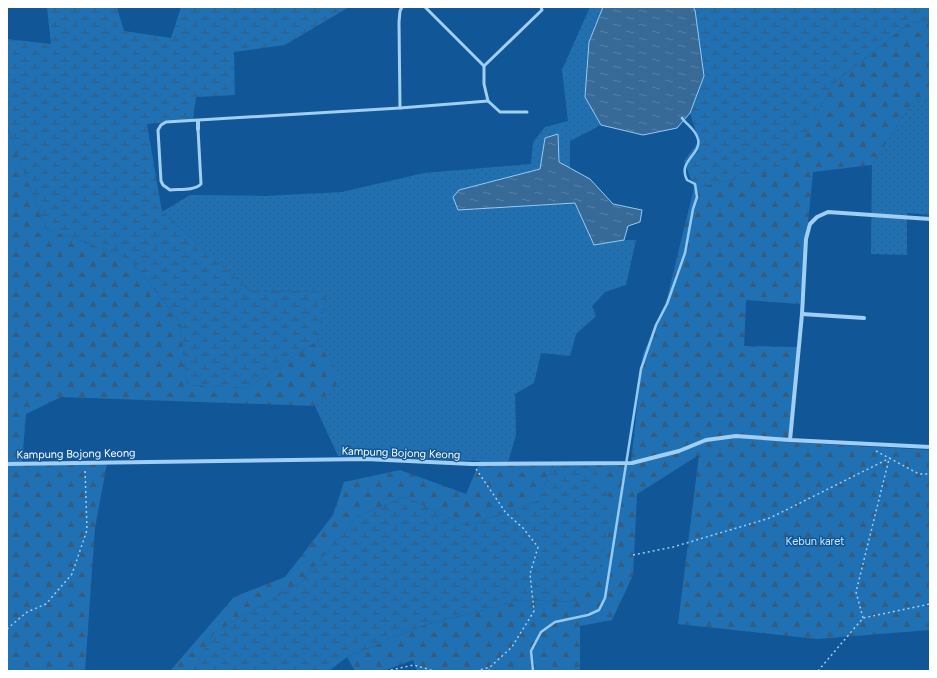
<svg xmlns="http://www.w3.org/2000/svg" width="937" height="678" font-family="Figtree,sans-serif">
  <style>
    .grass { fill: url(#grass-dots) }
    .forest { fill: url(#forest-firs) }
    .wetland { fill: url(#wetland-marsh) }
    .water { fill: url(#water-ripples); stroke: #93caf7 }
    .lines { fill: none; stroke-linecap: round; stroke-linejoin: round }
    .stream { stroke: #93caf7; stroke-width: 2.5 }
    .path { stroke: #a1cef4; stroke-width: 1.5; stroke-dasharray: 2 3; stroke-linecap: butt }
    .service { stroke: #a1cef4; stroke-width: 3 }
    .minor { stroke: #a1cef4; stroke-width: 4 }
    .labels { text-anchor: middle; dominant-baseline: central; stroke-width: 3; stroke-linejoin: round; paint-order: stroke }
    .street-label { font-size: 11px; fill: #fff; stroke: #115797 }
    .park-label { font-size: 11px; fill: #c9e6fe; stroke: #115797 }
  </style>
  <defs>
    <pattern id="grass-dots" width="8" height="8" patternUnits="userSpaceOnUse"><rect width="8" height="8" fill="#2070b4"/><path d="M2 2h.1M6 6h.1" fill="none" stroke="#385c7b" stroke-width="1.8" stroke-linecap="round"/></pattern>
    <pattern id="forest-firs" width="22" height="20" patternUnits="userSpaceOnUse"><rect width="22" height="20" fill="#2070b4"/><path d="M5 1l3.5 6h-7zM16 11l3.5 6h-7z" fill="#385c7b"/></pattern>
    <pattern id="wetland-marsh" width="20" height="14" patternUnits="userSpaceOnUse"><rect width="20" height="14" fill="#2070b4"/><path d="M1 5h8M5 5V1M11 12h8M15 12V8" fill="none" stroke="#385c7b"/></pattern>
    <pattern id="water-ripples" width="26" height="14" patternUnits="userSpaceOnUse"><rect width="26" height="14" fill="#386a98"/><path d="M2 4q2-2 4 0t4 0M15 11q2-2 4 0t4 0" fill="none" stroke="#5680a7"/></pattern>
  </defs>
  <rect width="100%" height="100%" fill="#115797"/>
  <g class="grass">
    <polygon points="590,7 603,7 589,42 585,97 601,125 570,141 570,168 559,162 558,135 545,138 540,169 459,190 458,210 575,203 594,245 624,240 636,240 626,285 605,292 592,306 596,316 576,334 570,356 541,353 534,383 515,394 516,435 508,462 338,456 315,406 341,380 317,341 327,292 250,291 162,212 190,195 266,196 342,192 424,173 531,164 533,142 545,127 568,121 562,70"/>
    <polygon points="914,99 930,101 930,215 907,213 907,255 871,254 872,165"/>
  </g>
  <g class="forest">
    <polygon points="930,20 930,101 914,99 872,165 813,172 800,304 746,300 744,346 799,347 788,442 930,450 930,630 817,639 678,624 699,455 637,494 633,575 612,620 580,626 580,671 417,671 413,660 383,671 355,671 347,657 421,626 522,600 575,602 592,462 631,462 643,354 667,298 694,188 788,168 832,85 909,23"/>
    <polygon points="7,127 46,229 130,259 180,322 187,385 247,388 317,341 342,380 315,406 61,397 26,414 22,463 107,463 95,528 85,671 7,671"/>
    <polygon points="480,461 555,462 538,501 467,526 405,497 358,516 300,583 214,633 193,671 170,671 234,597 285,577 333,515 344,482 400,470 466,494"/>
  </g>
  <g class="wetland">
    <polygon points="47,7 117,7 124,31 171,38 181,7 349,7 285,45 234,52 235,95 196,97 193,120 147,124 162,212 250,291 327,292 317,341 247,388 187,385 180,322 130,259 46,229 7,127 7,39 51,44"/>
    <polygon points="693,7 930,7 930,20 909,23 832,85 789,168 694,188 684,161 699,141 690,113 703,76 695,10"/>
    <polygon points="555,462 592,462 615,509 600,566 575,602 522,600 421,626 347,657 329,671 193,671 214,633 300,583 358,516 405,497 467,526 538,501"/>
  </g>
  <g class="water">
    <polygon points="603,7 693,7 695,10 704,76 690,113 677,128 643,135 601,125 585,97 589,42"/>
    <polygon points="558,134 559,162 590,179 613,204 642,210 640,222 628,226 624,240 594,245 575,203 458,210 453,197 459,190 540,169 545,138"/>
  </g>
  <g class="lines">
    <path class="stream" d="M533,671L531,651L541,632L555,622L588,615L599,610L605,598L641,369L656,325L667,304L685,253L693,209L697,197L695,184L687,180C677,161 702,154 698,139C696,130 687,125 682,118"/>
    <g class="path">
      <polyline points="876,451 919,474 930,474"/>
      <polyline points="476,469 506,513 523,528 538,547 530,574 534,611 512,647 490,667 489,671"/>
      <polyline points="633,555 673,547 770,518 890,458"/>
      <polyline points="863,618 856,592 889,459"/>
      <polyline points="7,629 27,612 46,604 72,574 87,530 85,469"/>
      <polyline points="386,671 414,665 434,671"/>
      <polyline points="476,671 490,667"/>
      <polyline points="818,671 863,618 930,604"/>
    </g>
    <g class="service">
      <polyline points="425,7 484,66"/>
      <polyline points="488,101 500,112 527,112"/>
      <polyline points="400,108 399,22 400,11 402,7"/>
      <path d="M198,129L201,184C194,191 179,189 170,190L163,185L161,181L158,130L161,125L166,122L400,108L488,101L484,84V66L542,10L541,7"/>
    </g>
    <g class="minor">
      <polyline points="198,121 198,129"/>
      <polyline points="802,314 864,318"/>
      <polyline points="790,440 802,314 806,239 810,224 817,217 828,212 930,219"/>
      <polyline points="7,464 366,459 472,464 632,463 679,451 706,440 736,436 790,440 930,447"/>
    </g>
  </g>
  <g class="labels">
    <g class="street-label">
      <text transform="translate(401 453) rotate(2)">Kampung Bojong Keong</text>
      <text transform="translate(76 454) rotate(-1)">Kampung Bojong Keong</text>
    </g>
    <g class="park-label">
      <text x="815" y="541">Kebun karet</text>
    </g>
  </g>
  <rect width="937" height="678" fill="none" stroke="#ffffff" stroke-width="16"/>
</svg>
